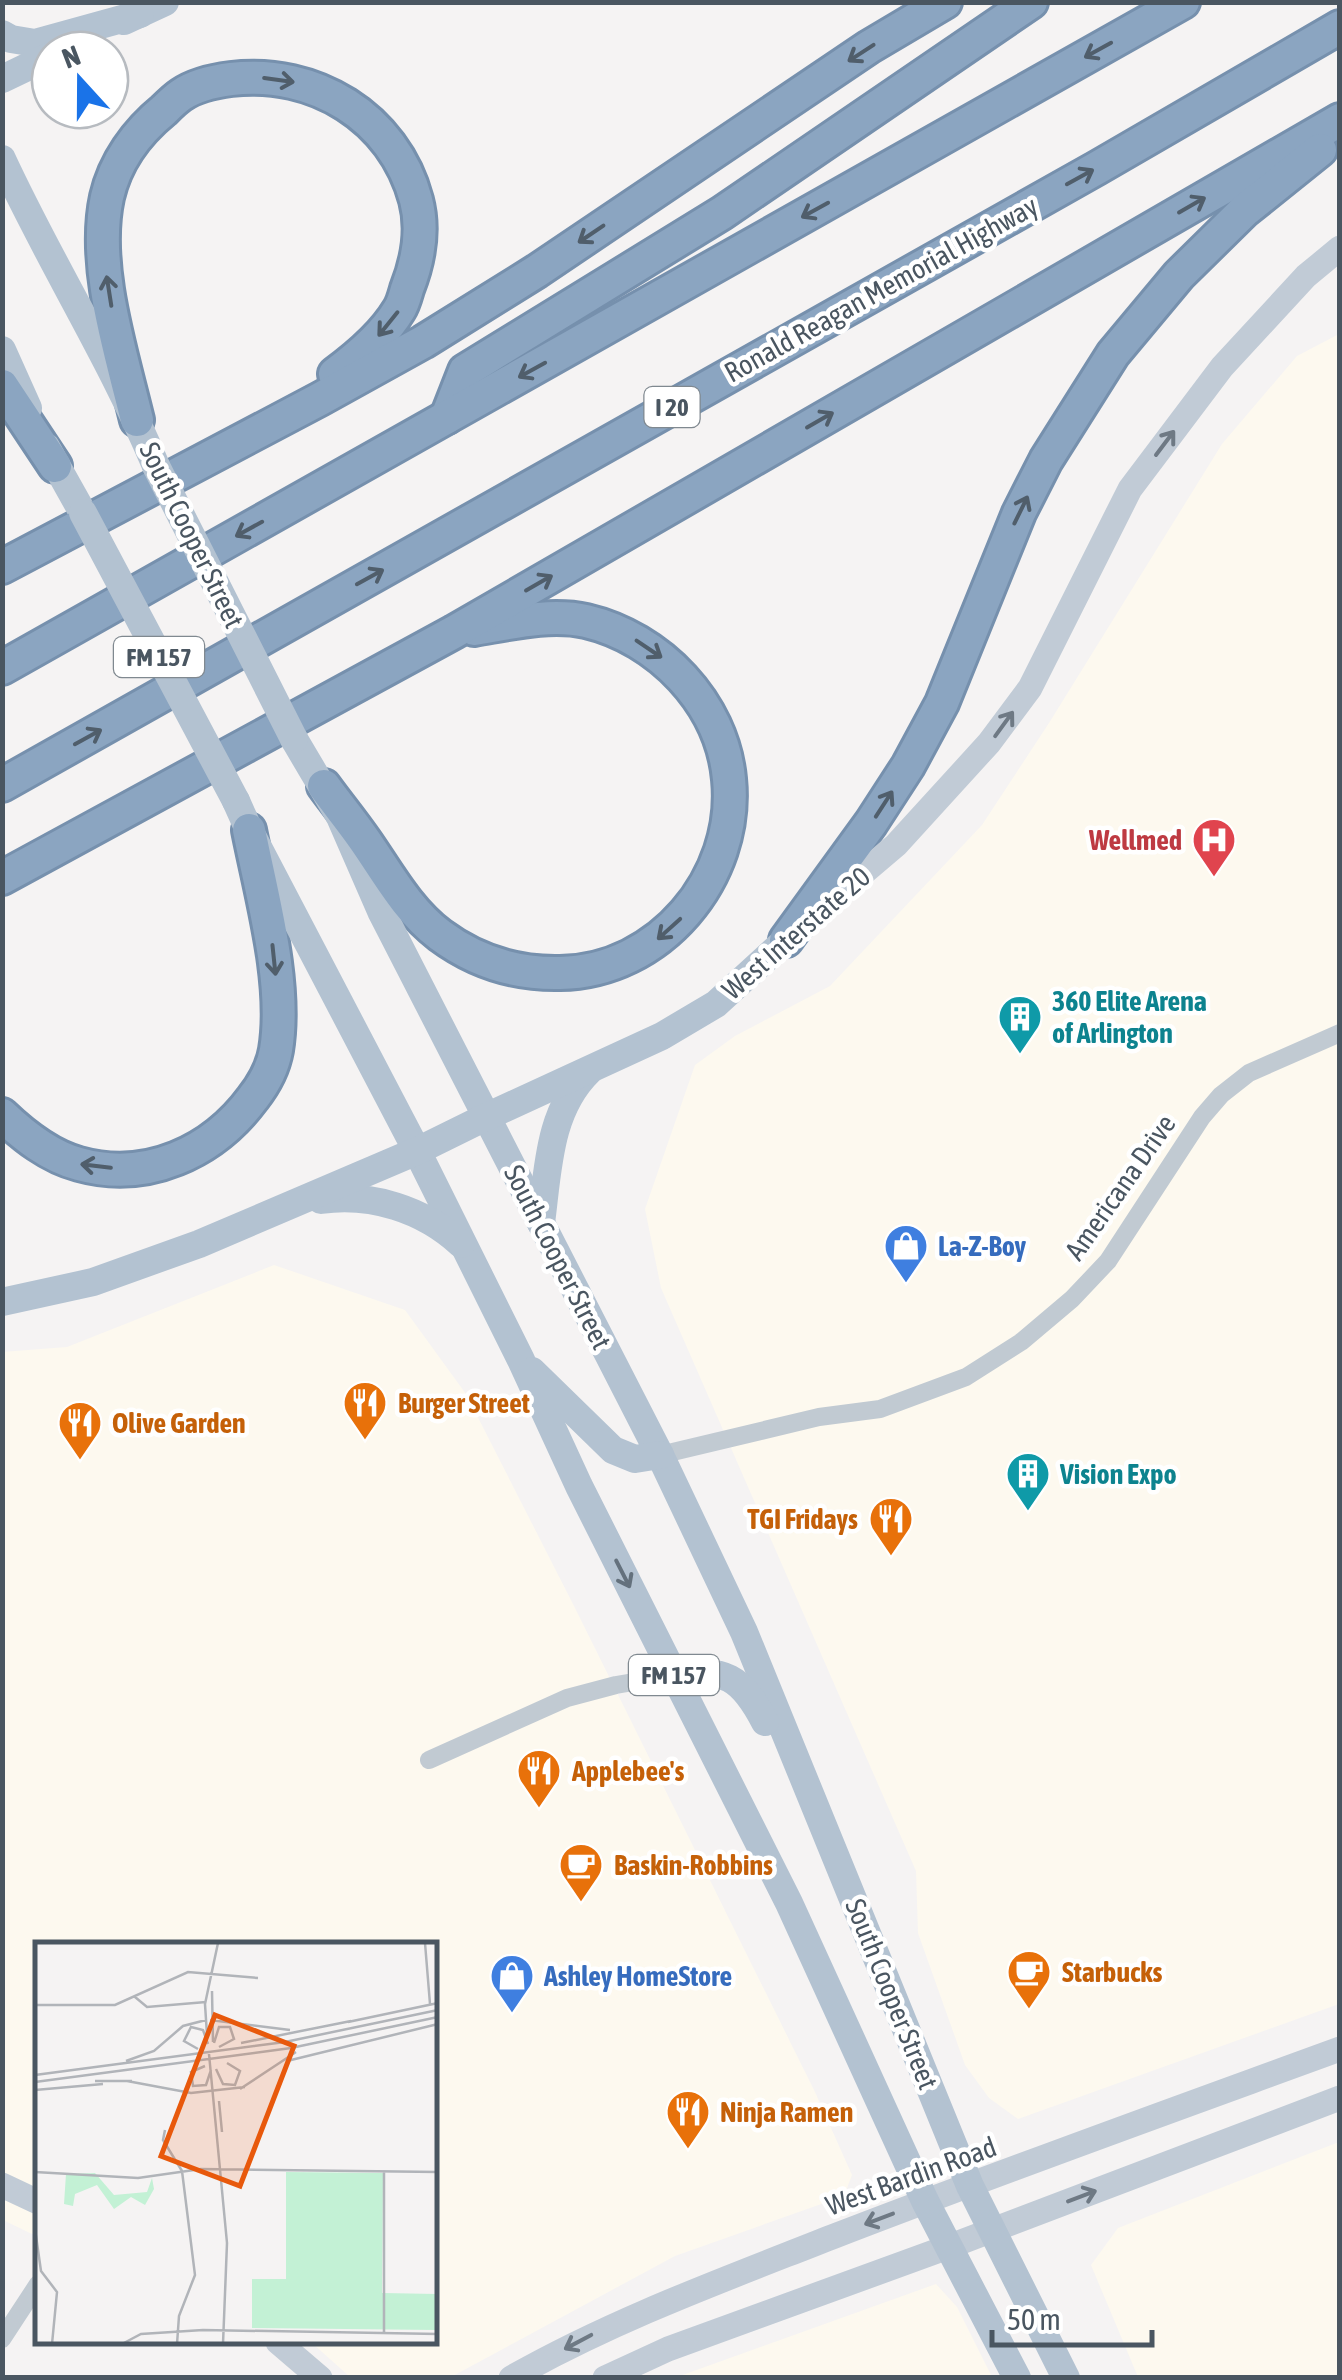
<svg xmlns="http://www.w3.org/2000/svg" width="1342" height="2380" font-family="'Asap Condensed',sans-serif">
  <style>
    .commercial { fill: #fdf9ef }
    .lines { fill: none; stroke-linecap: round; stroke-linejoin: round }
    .highway-casing { stroke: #7690ad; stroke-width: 38 }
    .street { stroke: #c1cad2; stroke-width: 18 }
    .secondary { stroke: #c1cbd6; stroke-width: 25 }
    .primary { stroke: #b3c2d1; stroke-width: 28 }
    .highway { stroke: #8ba5c1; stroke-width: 32 }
    .primary-bridge { stroke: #b3c2d1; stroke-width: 28 }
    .oneway { stroke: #505e6b }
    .oneway2 { stroke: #6e7984 }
    .oneway3 { stroke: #64717d }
    .labels { text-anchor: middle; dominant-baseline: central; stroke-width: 9; stroke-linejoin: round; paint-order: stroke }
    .shield { fill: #fff; stroke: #808990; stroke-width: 2.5 }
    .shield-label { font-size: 25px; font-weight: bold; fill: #4a5661 }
    .street-label { font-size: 28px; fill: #4a5661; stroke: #fff }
    .health-label { font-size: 28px; font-weight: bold; fill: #be3a42; stroke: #fff; text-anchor: end }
    .culture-label { font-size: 28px; font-weight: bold; fill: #0d838f; stroke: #fff; text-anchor: start }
    .shop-label { font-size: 28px; font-weight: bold; fill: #366cbe; stroke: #fff; text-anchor: start }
    .food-label { font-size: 28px; font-weight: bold; fill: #c56008; stroke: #fff; text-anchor: start }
    .inset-road { fill: none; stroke: #b1b4b9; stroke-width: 2.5 }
    .view { fill: #e8590c; fill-opacity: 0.15; stroke: #e8590c; stroke-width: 5 }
    .inset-edge { fill: none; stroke: #4a5661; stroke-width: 5 }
  </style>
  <rect width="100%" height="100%" fill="#f5f3f3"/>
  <g class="commercial">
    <polygon points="1339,334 1339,2004 1018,2119 989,2098 965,2065 918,1933 916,1871 661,1288 645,1209 695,1065 735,1036 830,986 982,825 1049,723 1222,444 1297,356"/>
    <polygon points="274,1265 405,1310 466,1394 574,1606 815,2092 852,2175 844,2196 675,2256 451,2377 350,2377 312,2343 435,2342 435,1945 38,1945 37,2232 32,2234 3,2220 2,1352 67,1347"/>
    <polygon points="1339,2142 1339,2377 1138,2377 1091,2265 1118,2228"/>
    <polygon points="936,2284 957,2307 992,2377 677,2377"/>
  </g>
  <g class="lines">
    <defs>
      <g id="highway">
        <polyline points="2,386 55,466"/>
        <polyline points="447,417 465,371 722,213 1031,2"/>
        <path d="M137,420C121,353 92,266 107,197C115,162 137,132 164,110C169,105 175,99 181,95C194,86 215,81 231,79C314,69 394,117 416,200C424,230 418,261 407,289C405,296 403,304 399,310C384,335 358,357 335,374"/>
        <polyline points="2,567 320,399 423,342 537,271 869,47 945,2"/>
        <polyline points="2,668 1183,2"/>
        <polyline points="2,785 1097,168 1340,27"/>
        <path d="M324,786C337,804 352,822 365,841C388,874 407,910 440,935C475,961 516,974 560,973C659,972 739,878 729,779C722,703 659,638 586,621C550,613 510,623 474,629"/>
        <polyline points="2,878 454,632 1340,120"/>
        <polyline points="786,940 871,823 908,766 942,703 1019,513 1046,460 1113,354 1179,275 1244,211 1320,150"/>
        <path d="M2,1115C24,1136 49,1156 79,1164C147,1183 213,1152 253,1098C264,1084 273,1067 276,1050C287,983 262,896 249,830"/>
      </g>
    </defs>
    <use href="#highway" class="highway-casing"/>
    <g class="street">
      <polyline points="660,1455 819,1417 880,1409 966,1377 1021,1342 1072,1299 1108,1261 1202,1117 1221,1095 1249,1073 1340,1033"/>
      <polyline points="429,1760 567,1698 616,1685 674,1675"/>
      <polyline points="2,2339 38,2284"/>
    </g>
    <g class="secondary">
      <polyline points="816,913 896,845 989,743 1030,688 1130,489 1222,367 1306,276 1340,248"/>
      <polyline points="2,2185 38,2202"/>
      <polyline points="278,2342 320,2378"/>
      <path d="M511,2378C613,2320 723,2280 832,2237C1000,2172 1170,2111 1340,2049"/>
      <polyline points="605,2378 668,2349 948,2247 1340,2098"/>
    </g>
    <g class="primary">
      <polyline points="124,21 165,2"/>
      <polyline points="2,34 11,39 35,43 140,14"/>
      <polyline points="2,79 50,56"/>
      <path d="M2,159C50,263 112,360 156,466"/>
      <polyline points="2,350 28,408"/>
      <polyline points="46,447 83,513"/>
      <polyline points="294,739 340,817 381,911 660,1455 744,1632 970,2186 1066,2378"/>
      <polyline points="236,801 249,830 417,1151 521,1360 579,1486 789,1903 925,2201 1017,2378"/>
      <path d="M321,1200C371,1193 423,1209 461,1244"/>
      <path d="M541,1223C548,1171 548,1111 589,1071"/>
      <polyline points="2,1302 93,1282 199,1244 417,1151 486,1117 662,1036 716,1004 786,940"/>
      <polyline points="532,1371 613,1450 635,1459 660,1455"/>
      <path d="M674,1675C725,1668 741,1676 765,1722"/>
    </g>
    <use href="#highway" class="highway"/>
    <g class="primary-bridge">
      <polyline points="156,466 294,739"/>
      <polyline points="83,513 236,801"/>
    </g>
  </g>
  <defs><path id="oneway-shaft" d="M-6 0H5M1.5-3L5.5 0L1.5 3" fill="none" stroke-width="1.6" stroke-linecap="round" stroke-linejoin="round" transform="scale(2.5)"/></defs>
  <g class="oneway">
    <use href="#oneway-shaft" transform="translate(1098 50) rotate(151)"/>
    <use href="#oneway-shaft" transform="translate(861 53) rotate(147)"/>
    <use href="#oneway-shaft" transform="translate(279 80) rotate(8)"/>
    <use href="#oneway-shaft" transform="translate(1080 177) rotate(-29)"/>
    <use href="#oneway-shaft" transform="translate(1192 205) rotate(-30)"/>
    <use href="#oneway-shaft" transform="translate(815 210) rotate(151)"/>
    <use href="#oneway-shaft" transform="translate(591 234) rotate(146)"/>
    <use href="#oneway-shaft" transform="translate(109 291) rotate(-99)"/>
    <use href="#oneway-shaft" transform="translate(388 324) rotate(129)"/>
    <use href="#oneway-shaft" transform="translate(532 370) rotate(151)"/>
    <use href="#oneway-shaft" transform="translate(820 420) rotate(-30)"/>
    <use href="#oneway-shaft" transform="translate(1021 510) rotate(-64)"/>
    <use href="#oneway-shaft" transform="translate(249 529) rotate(151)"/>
    <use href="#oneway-shaft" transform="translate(370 577) rotate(-29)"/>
    <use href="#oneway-shaft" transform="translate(539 583) rotate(-30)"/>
    <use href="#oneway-shaft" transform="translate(649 649) rotate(34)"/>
    <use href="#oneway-shaft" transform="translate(88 737) rotate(-29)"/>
    <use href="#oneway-shaft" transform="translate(884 804) rotate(-57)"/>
    <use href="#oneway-shaft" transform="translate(669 929) rotate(138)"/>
    <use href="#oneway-shaft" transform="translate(274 960) rotate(84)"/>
    <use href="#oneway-shaft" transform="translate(96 1166) rotate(-173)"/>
  </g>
  <g class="oneway2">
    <use href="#oneway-shaft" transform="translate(1165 443) rotate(-53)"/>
    <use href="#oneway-shaft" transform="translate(1004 724) rotate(-54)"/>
    <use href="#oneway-shaft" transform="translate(1082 2196) rotate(-21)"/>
    <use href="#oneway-shaft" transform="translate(879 2219) rotate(159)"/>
    <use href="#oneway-shaft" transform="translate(578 2342) rotate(152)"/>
  </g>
  <use class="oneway3" href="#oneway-shaft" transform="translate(623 1574) rotate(63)"/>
  <defs>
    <symbol id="hospital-pin" viewBox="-11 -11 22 30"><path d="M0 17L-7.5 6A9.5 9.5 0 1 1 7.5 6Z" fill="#e0444e" stroke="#fff"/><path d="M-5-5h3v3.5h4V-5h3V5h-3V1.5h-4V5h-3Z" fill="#fff"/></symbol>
    <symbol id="building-pin" viewBox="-11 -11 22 30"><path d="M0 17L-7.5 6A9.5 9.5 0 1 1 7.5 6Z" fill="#0f9aa8" stroke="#fff"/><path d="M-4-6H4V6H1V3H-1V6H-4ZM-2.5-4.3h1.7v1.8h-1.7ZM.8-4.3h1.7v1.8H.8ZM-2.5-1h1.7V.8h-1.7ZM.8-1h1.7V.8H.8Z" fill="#fff"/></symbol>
    <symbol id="shop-pin" viewBox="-11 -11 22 30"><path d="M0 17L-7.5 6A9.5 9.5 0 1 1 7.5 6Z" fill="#3f7fe0" stroke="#fff"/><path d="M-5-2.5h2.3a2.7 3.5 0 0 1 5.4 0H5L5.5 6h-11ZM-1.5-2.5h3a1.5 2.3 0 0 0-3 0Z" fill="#fff"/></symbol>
    <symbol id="restaurant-pin" viewBox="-11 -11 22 30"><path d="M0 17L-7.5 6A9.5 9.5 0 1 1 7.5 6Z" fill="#e8710a" stroke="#fff"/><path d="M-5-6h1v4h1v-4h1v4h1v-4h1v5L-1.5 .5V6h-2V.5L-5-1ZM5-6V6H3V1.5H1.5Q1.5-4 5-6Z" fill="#fff"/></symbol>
    <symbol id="cafe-pin" viewBox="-11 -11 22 30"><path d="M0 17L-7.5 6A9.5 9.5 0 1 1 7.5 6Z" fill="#e8710a" stroke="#fff"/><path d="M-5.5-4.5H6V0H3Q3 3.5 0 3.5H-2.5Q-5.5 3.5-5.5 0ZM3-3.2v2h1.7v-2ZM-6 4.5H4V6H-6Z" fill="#fff"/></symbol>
  </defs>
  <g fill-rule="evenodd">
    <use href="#hospital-pin" x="1189" y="815" width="50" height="68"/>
    <use href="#building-pin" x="995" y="992" width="50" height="68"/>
    <use href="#shop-pin" x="881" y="1221" width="50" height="68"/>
    <use href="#restaurant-pin" x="340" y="1378" width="50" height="68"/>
    <use href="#restaurant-pin" x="55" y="1398" width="50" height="68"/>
    <use href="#building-pin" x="1003" y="1449" width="50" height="68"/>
    <use href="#restaurant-pin" x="866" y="1494" width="50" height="68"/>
    <use href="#restaurant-pin" x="514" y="1746" width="50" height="68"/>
    <use href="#cafe-pin" x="556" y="1840" width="50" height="68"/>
    <use href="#cafe-pin" x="1004" y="1947" width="50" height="68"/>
    <use href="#shop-pin" x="487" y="1951" width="50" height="68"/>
    <use href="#restaurant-pin" x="663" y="2087" width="50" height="68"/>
  </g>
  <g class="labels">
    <g class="shield">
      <rect x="644.5" y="387" width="55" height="40" rx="8"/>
      <rect x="114" y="637" width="90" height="40" rx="8"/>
      <rect x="629" y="1655" width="90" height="40" rx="8"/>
    </g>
    <g class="shield-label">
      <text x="672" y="407">I 20</text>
      <text x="159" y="657">FM 157</text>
      <text x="674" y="1675">FM 157</text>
    </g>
    <g class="street-label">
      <text transform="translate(881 289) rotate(-29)">Ronald Reagan Memorial Highway</text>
      <text transform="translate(192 535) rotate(64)">South Cooper Street</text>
      <text transform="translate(796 933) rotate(-41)">West Interstate 20</text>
      <text transform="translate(1120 1187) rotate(-55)">Americana Drive</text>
      <text transform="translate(558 1257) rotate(63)">South Cooper Street</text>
      <text transform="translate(892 1994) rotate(68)">South Cooper Street</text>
      <text transform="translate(911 2176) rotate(-20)">West Bardin Road</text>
    </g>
    <g class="health-label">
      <text x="1182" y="840">Wellmed</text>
    </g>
    <g class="culture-label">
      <text x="1052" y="1001">360 Elite Arena<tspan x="1052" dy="32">of Arlington</tspan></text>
      <text x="1060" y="1474">Vision Expo</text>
    </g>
    <g class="shop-label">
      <text x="938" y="1246">La-Z-Boy</text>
      <text x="544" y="1976">Ashley HomeStore</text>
    </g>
    <g class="food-label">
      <text x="398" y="1403">Burger Street</text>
      <text x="112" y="1423">Olive Garden</text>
      <text x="858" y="1519" text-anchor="end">TGI Fridays</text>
      <text x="572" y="1771">Applebee's</text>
      <text x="614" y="1865">Baskin-Robbins</text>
      <text x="1062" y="1972">Starbucks</text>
      <text x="720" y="2112">Ninja Ramen</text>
    </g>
  </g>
  <g transform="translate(35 1942)">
    <rect width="402" height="402" fill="#f5f3f3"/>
    <path d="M251,230L348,231L347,351L402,352V388L217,386V337H251ZM60,231L79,253L112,250L117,236L119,247L110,263L96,255L79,267L62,243L40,252L38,264L29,262L31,232Z" fill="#c3f1d5"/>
    <path class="inset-road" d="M390,1L395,62M177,49L178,100M100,55L112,65L171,60M0,63H80L153,30L223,36M175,78L255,88M313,80L403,61M172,93L170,62L183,1M179,101L184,85H195L199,97L184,105M206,101L316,79M163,107L149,99L156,85L168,88L173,102M174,112L192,301L188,402M91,119L119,109L148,84L171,78M252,119L403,82M170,124L156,130L158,144L171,143L176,128M181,127L188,142L200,143L205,129L192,121M0,133L250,100L403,68M60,139H97M92,139L156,151L210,145M0,140L256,106L403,75M205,147L261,110M0,148L68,142M184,159L187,190M130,188L128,198L147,229L160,333L144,374L142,402M349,229V391M0,230L103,236L166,227L403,230M0,287L6,329L22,350L17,402M87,402L106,392L168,388L403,392"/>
    <path class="view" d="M180,73L259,104L205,244L126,214Z"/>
    <rect width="402" height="402" class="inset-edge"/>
  </g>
  <rect width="1342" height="2380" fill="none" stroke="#4a5661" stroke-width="10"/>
  <g transform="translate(80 80) rotate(339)"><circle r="48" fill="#ffffff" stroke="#b7bbc0" stroke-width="2.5"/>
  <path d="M0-8L18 38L0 25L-18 38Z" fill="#1a73e8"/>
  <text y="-15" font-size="28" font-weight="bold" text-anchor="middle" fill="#4a5661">N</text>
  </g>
  <path d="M992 2330v15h160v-15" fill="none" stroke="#4a5661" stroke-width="5"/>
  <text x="1007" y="2330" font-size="30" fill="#4a5661" stroke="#ffffff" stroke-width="8" paint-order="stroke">50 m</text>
</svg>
